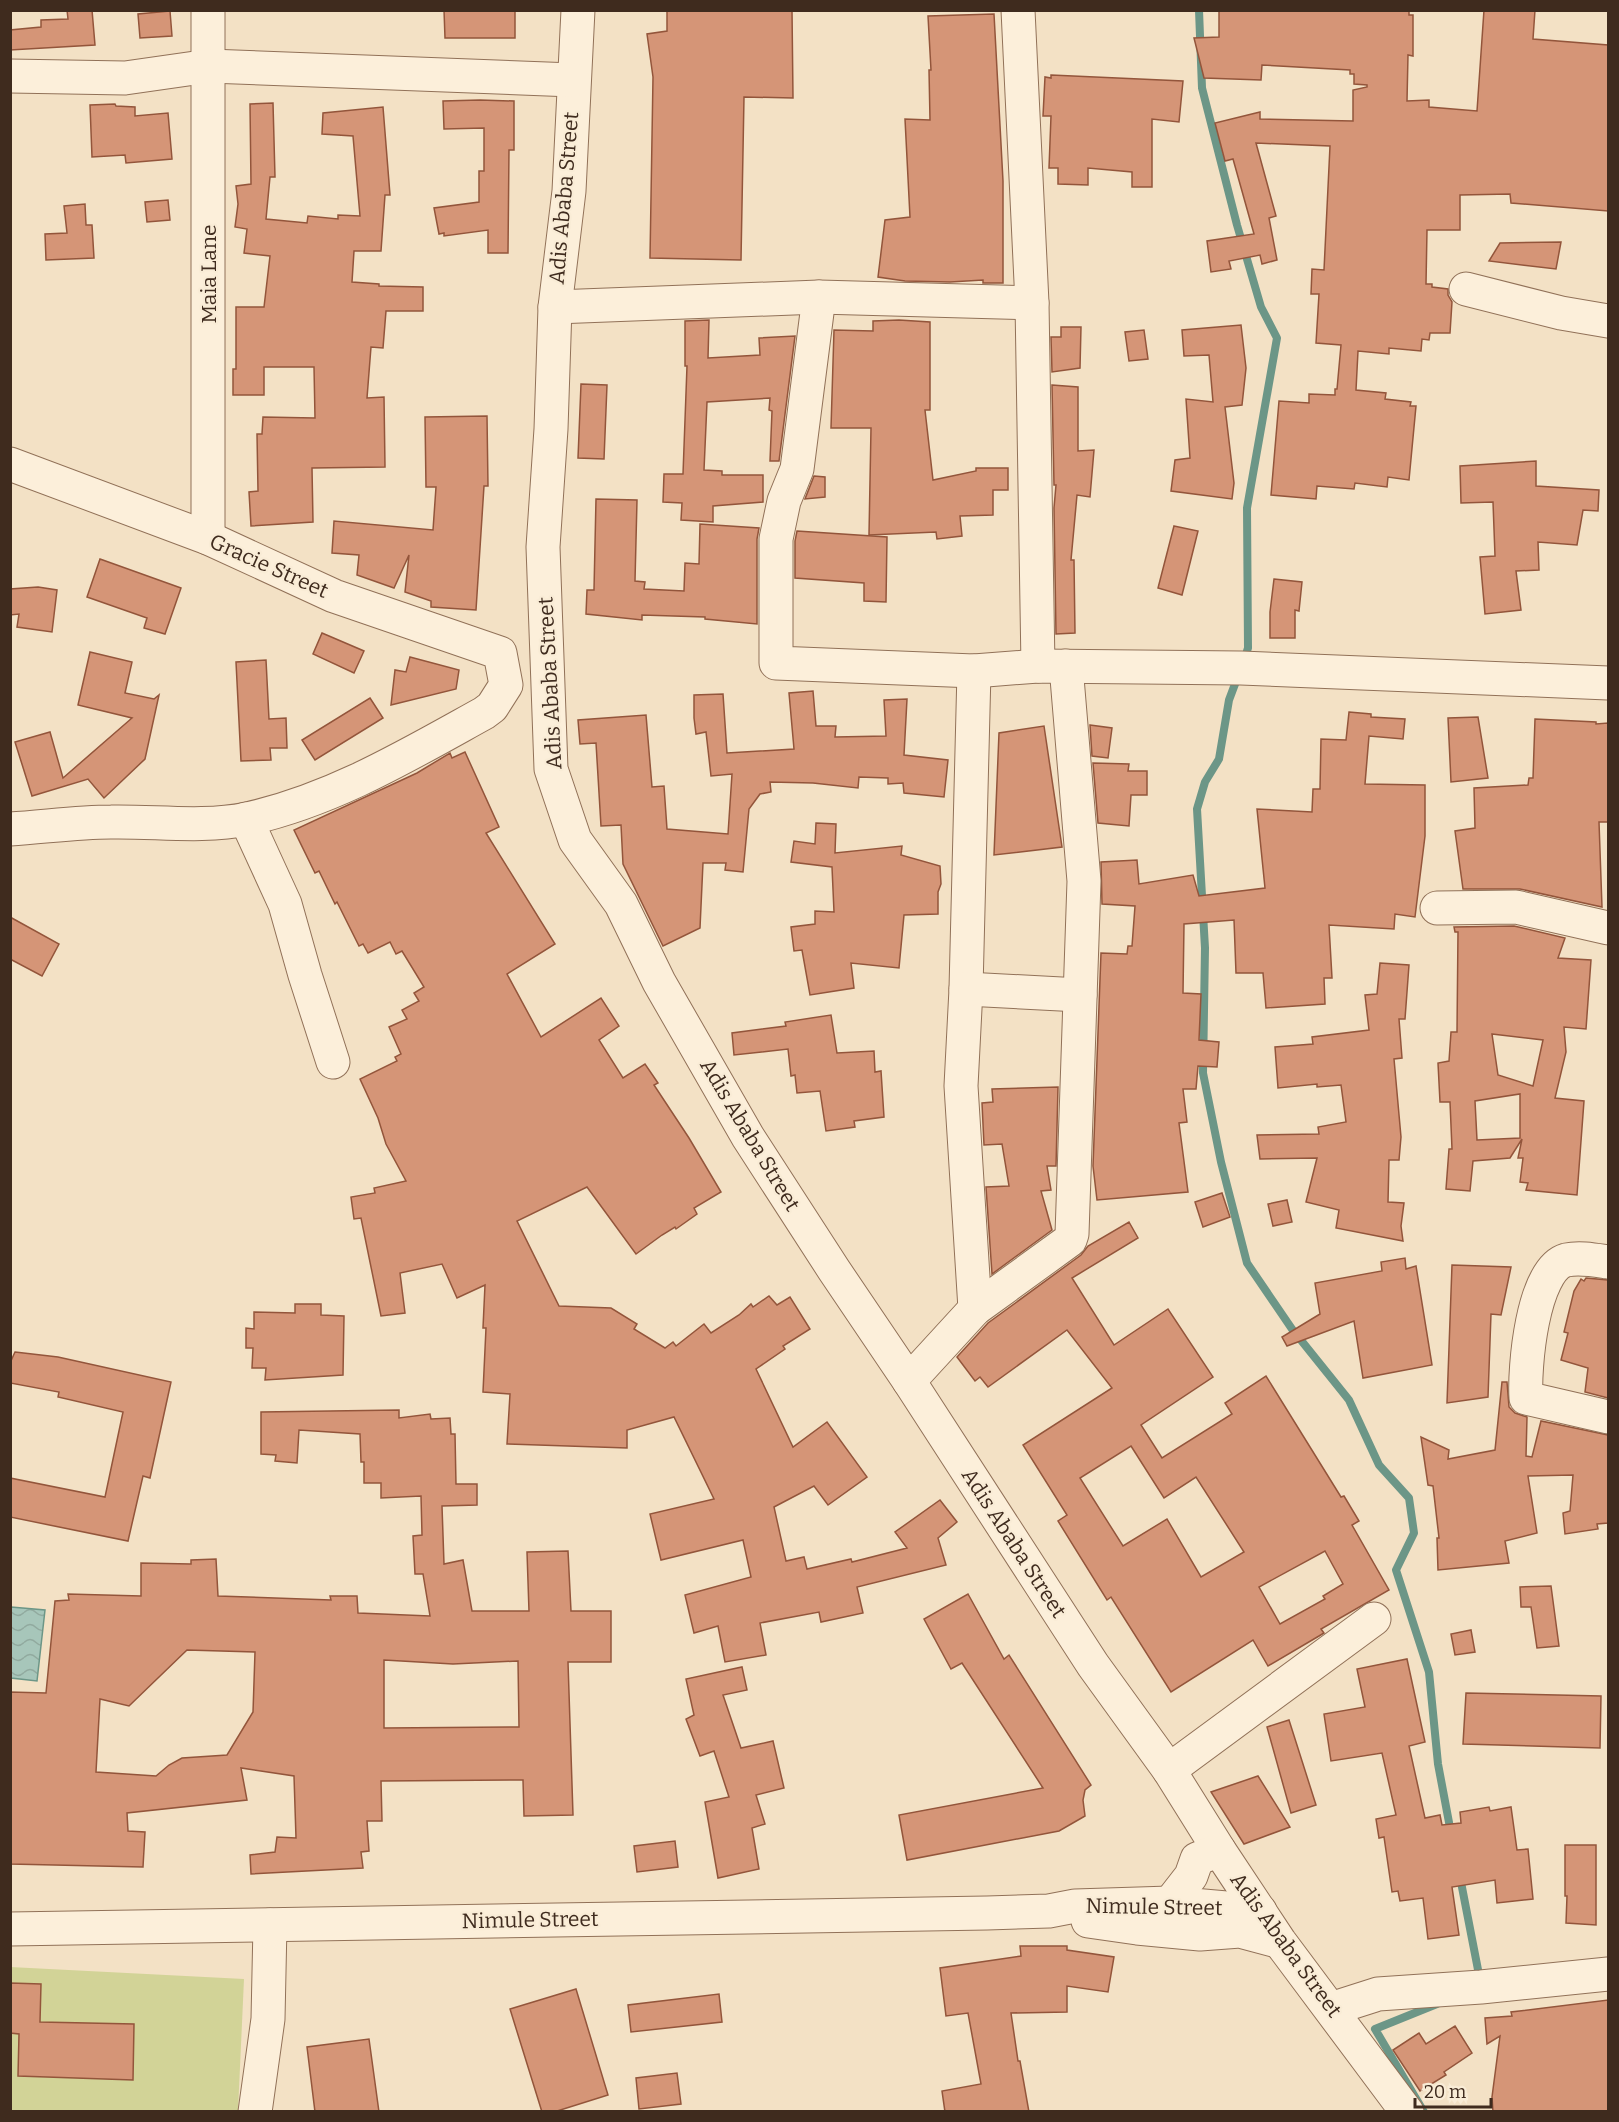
<svg xmlns="http://www.w3.org/2000/svg" width="1619" height="2122" font-family="Bitter,serif">
  <style>
    .pitch { fill: #d2d397 }
    .water { fill: url(#water-waves); stroke: #6c9687; stroke-width: 1.5 }
    .lines { fill: none; stroke-linecap: round; stroke-linejoin: round }
    .stream { stroke: #6c9687; stroke-width: 8 }
    .building { fill: #d59577; stroke: #93553b; stroke-width: 1.5; fill-rule: evenodd }
    .minor-casing { stroke: #917158; stroke-width: 35 }
    .minor { stroke: #fcefda; stroke-width: 33 }
    .labels { text-anchor: middle; dominant-baseline: central; stroke-width: 4.5; stroke-linejoin: round; paint-order: stroke }
    .street-label { font-size: 21px; fill: #3f2b1e; stroke: #f9ecd6 }
  </style>
  <defs>
    <pattern id="water-waves" width="16" height="10" patternUnits="userSpaceOnUse" patternTransform="scale(1.5)"><rect width="16" height="10" fill="#a7c6ba"/><path d="M0 5q4-4 8 0t8 0" fill="none" stroke="#91aa9f"/></pattern>
  </defs>
  <rect width="100%" height="100%" fill="#f3e1c5"/>
  <polygon class="pitch" points="10,1967 244,1979 238,2111 11,2111"/>
  <polygon class="water" points="11,1607 45,1610 37,1681 11,1678"/>
  <g class="lines">
    <g class="stream">
      <polyline points="1199,10 1202,88 1237,225 1261,307 1277,338 1247,508 1248,648 1244,660"/>
      <polyline points="1238,676 1229,700 1219,759 1205,782 1197,809 1205,948 1203,1073 1221,1162 1247,1263 1292,1329 1349,1400 1379,1465 1409,1498 1414,1533 1396,1570 1429,1672 1438,1764 1451,1833"/>
      <polyline points="1460,1877 1480,1980"/>
      <polyline points="1424,2112 1375,2029 1437,2004"/>
    </g>
  </g>
  <g class="building">
    <polygon points="67,10 92,10 95,45 10,50 10,30 41,27 41,20 68,19"/>
    <polygon points="444,10 515,10 515,38 445,38"/>
    <polygon points="667,10 792,10 793,98 744,97 741,260 650,258 653,77 647,34 667,31"/>
    <polygon points="1219,10 1409,10 1409,15 1413,15 1413,56 1408,55 1407,101 1429,100 1429,107 1477,111 1484,10 1535,10 1533,39 1608,45 1608,211 1511,203 1510,194 1460,195 1460,230 1427,230 1426,284 1432,284 1432,287 1448,289 1448,295 1452,302 1450,333 1430,333 1429,340 1422,339 1421,351 1389,348 1389,354 1358,351 1356,390 1386,393 1385,399 1411,402 1410,406 1416,406 1409,480 1388,477 1387,487 1355,483 1354,489 1317,486 1316,499 1271,495 1279,401 1309,403 1309,394 1335,395 1335,389 1337,389 1341,345 1316,343 1319,294 1311,294 1312,269 1324,270 1330,146 1256,143 1276,216 1269,218 1277,260 1262,264 1260,255 1229,261 1231,269 1211,272 1207,241 1254,234 1233,159 1225,161 1215,123 1260,112 1260,119 1353,121 1353,90 1367,87 1367,85 1354,84 1354,74 1350,74 1350,70 1262,65 1261,80 1204,78 1194,38 1219,37"/>
    <polygon points="170,11 172,36 140,38 138,14"/>
    <polygon points="994,14 1003,181 1003,283 983,283 983,280 950,282 905,281 878,277 885,220 910,217 905,119 930,120 929,70 931,70 928,16"/>
    <polygon points="1051,75 1183,81 1179,122 1152,119 1152,187 1132,187 1132,172 1088,168 1088,185 1058,184 1058,168 1049,168 1051,116 1043,116 1045,77 1051,78"/>
    <polygon points="480,100 514,101 514,150 509,150 508,253 488,253 488,230 444,236 444,233 439,234 434,208 479,202 479,171 484,171 484,128 444,129 443,101"/>
    <polygon points="273,103 275,177 270,177 266,219 307,223 308,216 338,219 338,215 360,216 353,136 322,134 323,113 383,107 390,195 385,195 381,251 354,251 352,282 379,284 379,286 423,287 423,311 386,311 383,348 371,347 367,398 384,397 385,467 312,468 313,522 251,526 249,492 258,491 257,434 262,434 263,417 315,418 314,367 264,367 264,395 233,395 233,369 236,369 236,307 264,307 270,256 244,253 247,229 235,227 238,204 236,186 251,184 250,104"/>
    <polygon points="115,104 116,106 135,107 135,116 168,113 172,159 126,163 125,155 92,157 90,105"/>
    <polygon points="168,200 170,220 147,222 145,202"/>
    <polygon points="85,204 86,225 92,225 94,258 46,260 45,234 67,233 64,206"/>
    <polygon points="1561,242 1556,269 1489,261 1500,243"/>
    <polygon points="709,320 708,358 760,355 759,338 795,336 779,461 770,461 772,411 769,410 770,398 707,402 704,470 722,471 722,475 763,475 763,502 713,506 713,522 681,520 682,503 663,502 664,474 683,474 687,366 685,366 685,321"/>
    <polygon points="899,320 930,322 930,410 925,410 933,480 976,471 976,468 1008,468 1008,490 993,490 993,515 960,516 962,536 937,539 936,532 869,535 871,428 831,428 834,330 873,331 873,321"/>
    <polygon points="1241,325 1246,368 1242,405 1225,407 1234,483 1232,499 1171,491 1175,460 1190,458 1186,399 1213,402 1209,355 1184,356 1182,330"/>
    <polygon points="1061,327 1081,327 1080,368 1052,372 1051,337 1061,337"/>
    <polygon points="1144,330 1148,359 1129,361 1125,332"/>
    <polygon points="581,384 607,385 604,459 578,458"/>
    <polygon points="1052,385 1078,387 1078,451 1094,450 1090,497 1077,495 1071,560 1074,560 1075,633 1056,634 1054,508 1056,485 1054,485"/>
    <polygon points="487,416 488,486 484,486 476,610 431,607 431,601 405,592 409,555 394,588 357,575 359,555 332,553 334,521 433,530 436,487 426,487 425,417"/>
    <polygon points="1536,461 1536,486 1599,490 1598,511 1583,510 1577,545 1538,542 1539,570 1516,571 1521,610 1485,614 1480,557 1495,556 1493,502 1461,503 1460,466"/>
    <polygon points="814,476 825,477 825,497 805,499"/>
    <polygon points="596,499 637,500 635,581 645,582 644,589 684,591 685,563 699,564 700,524 759,528 757,539 757,624 705,619 705,617 642,615 642,620 586,614 587,590 594,590"/>
    <polygon points="1174,526 1198,531 1182,595 1158,588"/>
    <polygon points="797,531 887,537 886,602 864,601 864,583 795,578 795,541"/>
    <polygon points="100,559 181,588 165,634 144,628 147,618 87,597"/>
    <polygon points="1274,579 1302,582 1299,611 1295,610 1295,638 1270,638 1270,612"/>
    <polygon points="38,587 57,590 52,632 17,627 19,614 10,615 10,589"/>
    <polygon points="322,633 364,651 354,673 313,654"/>
    <polygon points="90,652 132,662 125,693 154,699 159,695 145,759 104,798 88,779 32,796 15,742 50,732 63,778 132,718 78,705"/>
    <polygon points="410,657 459,670 456,689 391,705 395,670 406,672"/>
    <polygon points="266,660 269,719 286,718 287,748 270,748 271,760 241,761 236,662"/>
    <polygon points="813,691 816,726 836,726 835,737 886,736 884,700 907,699 904,755 948,760 944,797 904,793 903,783 888,784 888,778 859,777 858,788 813,783 770,782 771,792 760,794 749,809 743,872 725,870 726,863 703,863 700,928 663,946 623,864 621,825 601,826 596,743 580,744 578,720 646,715 652,787 664,786 667,829 728,834 732,774 711,776 706,732 696,734 694,718 694,695 723,694 727,753 794,749 789,693"/>
    <polygon points="370,698 383,718 315,760 302,740"/>
    <polygon points="1349,712 1371,714 1371,717 1405,719 1403,739 1369,736 1365,784 1425,785 1425,836 1415,917 1395,914 1394,929 1329,925 1332,978 1324,978 1325,1004 1266,1008 1263,973 1236,973 1234,920 1184,924 1183,993 1201,994 1199,1040 1219,1042 1217,1067 1198,1066 1196,1089 1183,1089 1187,1122 1179,1123 1188,1192 1097,1200 1093,1166 1101,953 1127,954 1128,946 1132,946 1135,906 1102,904 1101,862 1137,860 1139,884 1193,875 1199,896 1265,888 1257,809 1312,812 1313,789 1320,789 1321,739 1346,740"/>
    <polygon points="1478,717 1488,778 1451,782 1448,718"/>
    <polygon points="1535,719 1596,722 1596,724 1608,723 1608,822 1599,822 1602,907 1520,889 1463,889 1455,831 1475,828 1474,788 1528,785 1529,778 1533,778"/>
    <polygon points="1090,725 1112,728 1108,758 1092,756"/>
    <polygon points="1044,726 1062,847 994,855 999,733"/>
    <polygon points="465,752 499,827 486,833 555,944 507,974 541,1037 601,998 619,1026 599,1040 623,1078 645,1064 658,1083 654,1085 689,1138 721,1192 694,1208 697,1214 676,1229 675,1227 662,1235 636,1254 587,1187 517,1221 559,1306 611,1308 637,1324 634,1329 665,1348 673,1342 676,1346 704,1324 711,1333 739,1315 751,1304 753,1307 769,1296 777,1305 790,1297 810,1329 783,1346 785,1349 756,1369 793,1447 827,1422 867,1477 828,1505 814,1486 774,1507 786,1561 804,1557 807,1569 851,1559 852,1562 907,1548 895,1532 940,1500 957,1522 938,1538 946,1565 857,1587 863,1613 821,1622 819,1612 760,1623 766,1655 725,1662 718,1626 694,1633 685,1595 751,1577 743,1540 661,1560 650,1514 714,1499 674,1417 627,1430 627,1448 507,1444 510,1394 483,1392 486,1328 483,1328 485,1285 457,1298 442,1264 400,1273 405,1313 381,1316 361,1218 354,1219 351,1197 375,1193 374,1188 406,1181 386,1144 378,1118 360,1079 397,1061 395,1057 401,1054 389,1027 407,1019 402,1010 419,1001 414,993 424,987 402,951 396,954 390,942 368,953 363,944 359,946 337,902 335,904 319,871 315,873 294,830 417,773 450,753 452,758"/>
    <polygon points="1093,763 1129,764 1128,771 1147,771 1147,795 1131,795 1129,826 1098,823"/>
    <polygon points="816,823 836,824 835,853 902,846 901,855 940,866 941,884 938,892 938,914 904,915 899,968 851,963 854,988 810,995 802,950 794,951 791,927 815,924 815,911 834,912 832,867 791,862 794,841 815,844"/>
    <polygon points="10,917 59,944 42,976 10,959"/>
    <path d="M1514,926L1565,938L1558,958L1591,960L1586,1029L1564,1027L1566,1052L1555,1098L1584,1101L1577,1195L1526,1190L1528,1183L1520,1182L1523,1158H1518L1522,1139L1510,1158L1473,1161L1470,1191L1446,1189L1449,1149H1452L1450,1102H1440L1438,1063L1449,1061L1451,1032H1457L1458,932H1455L1454,927ZM1492,1034L1543,1040L1533,1086L1498,1075ZM1520,1094V1138L1477,1140L1475,1101Z"/>
    <polygon points="1380,963 1409,965 1405,1019 1399,1019 1402,1058 1394,1059 1401,1137 1399,1160 1389,1160 1388,1202 1404,1203 1401,1226 1403,1241 1336,1228 1339,1210 1306,1202 1317,1158 1260,1159 1257,1135 1319,1134 1318,1127 1346,1122 1341,1085 1317,1087 1317,1084 1278,1088 1275,1047 1313,1044 1312,1037 1369,1030 1365,995 1377,994"/>
    <polygon points="831,1015 837,1053 874,1051 875,1072 881,1071 884,1117 854,1121 855,1127 826,1131 820,1091 797,1093 795,1075 791,1076 788,1049 734,1055 732,1033 786,1026 785,1022"/>
    <polygon points="1058,1087 1056,1166 1047,1166 1051,1190 1041,1191 1052,1230 992,1274 986,1187 1009,1186 1002,1144 984,1145 982,1103 993,1102 992,1089"/>
    <polygon points="1222,1193 1230,1217 1203,1227 1195,1202"/>
    <polygon points="1287,1200 1292,1222 1273,1226 1268,1204"/>
    <path d="M1129,1222L1138,1238L1072,1278L1114,1345L1168,1309L1213,1377L1141,1425L1162,1458L1232,1414L1225,1403L1266,1376L1341,1497L1344,1496L1359,1521L1352,1525L1389,1590L1321,1629L1324,1633L1319,1636L1268,1666L1253,1640L1171,1692L1111,1597L1107,1600L1058,1521L1067,1515L1023,1445L1112,1388L1067,1330L988,1387L980,1377L975,1381L957,1357L988,1323L1081,1255L1088,1246ZM1131,1446L1164,1498L1196,1477L1244,1552L1201,1577L1167,1519L1123,1546L1080,1478ZM1325,1551L1343,1584L1323,1596L1325,1599L1280,1624L1259,1587Z"/>
    <polygon points="1405,1258 1406,1269 1416,1266 1432,1365 1363,1378 1354,1321 1287,1346 1282,1337 1320,1314 1315,1283 1382,1271 1381,1262"/>
    <polygon points="1452,1265 1511,1267 1501,1315 1491,1314 1488,1397 1447,1403"/>
    <polygon points="1586,1278 1608,1280 1608,1398 1585,1392 1588,1368 1561,1360 1568,1333 1564,1332 1574,1291 1581,1279 1584,1281"/>
    <polygon points="295,1304 321,1304 321,1315 344,1316 343,1375 265,1380 266,1368 252,1368 253,1348 246,1348 246,1328 254,1329 254,1312 295,1313"/>
    <polygon points="15,1352 58,1357 171,1382 150,1478 143,1476 128,1541 10,1517 10,1478 105,1497 123,1412 58,1397 59,1392 10,1383 10,1363"/>
    <polygon points="1502,1382 1507,1382 1509,1407 1515,1413 1527,1417 1526,1456 1532,1457 1541,1421 1608,1435 1608,1523 1597,1524 1598,1529 1565,1534 1563,1513 1570,1511 1573,1475 1528,1476 1537,1533 1505,1541 1509,1563 1438,1570 1437,1538 1439,1538 1433,1486 1428,1485 1421,1437 1449,1450 1448,1459 1495,1450"/>
    <path d="M399,1410V1418L430,1414L431,1419L450,1418L451,1434H455L456,1484H477V1505L442,1506L444,1564L463,1560L472,1611H529L527,1552L568,1551L571,1611H611V1662H568L573,1815L524,1816L523,1780L381,1781L382,1821H367L369,1851L361,1852L363,1868L251,1874L250,1855L275,1852L277,1837L296,1838L294,1776L241,1768L247,1800L127,1813L128,1831L145,1832L143,1867L10,1864V1692L46,1693L55,1601L69,1600L68,1594L141,1596V1563L191,1564V1560L216,1559L218,1596L331,1600L330,1596H357L358,1613L430,1616L423,1574H415L413,1536L422,1535L421,1496L381,1498V1483H364V1462H361L360,1434L299,1430L297,1463L275,1461L276,1455L261,1454V1412ZM187,1650L255,1652L253,1712L227,1755L182,1758L169,1765L156,1776L96,1772L100,1699L129,1706ZM384,1660L453,1664L518,1661L519,1727L384,1728Z"/>
    <polygon points="1551,1586 1559,1646 1537,1648 1531,1607 1521,1607 1520,1587"/>
    <polygon points="968,1594 1004,1659 1009,1655 1091,1785 1085,1790 1083,1800 1085,1816 1059,1831 907,1860 899,1815 1043,1788 962,1663 951,1669 924,1619"/>
    <polygon points="1471,1630 1475,1652 1455,1655 1451,1634"/>
    <polygon points="1407,1659 1425,1742 1409,1746 1425,1818 1440,1815 1442,1825 1461,1823 1460,1812 1489,1807 1490,1811 1511,1807 1517,1850 1528,1849 1533,1899 1497,1903 1495,1880 1452,1887 1459,1935 1428,1939 1423,1898 1400,1901 1398,1891 1392,1892 1384,1837 1379,1838 1376,1819 1396,1815 1382,1753 1331,1761 1324,1714 1365,1707 1357,1669"/>
    <polygon points="742,1667 747,1690 723,1695 741,1748 773,1741 784,1788 756,1795 765,1824 752,1828 759,1869 718,1878 705,1802 729,1797 714,1751 700,1756 686,1719 694,1715 686,1679"/>
    <polygon points="1466,1693 1601,1696 1600,1748 1463,1744"/>
    <polygon points="1289,1720 1316,1805 1291,1813 1267,1727"/>
    <polygon points="1258,1776 1290,1827 1244,1844 1211,1792"/>
    <polygon points="675,1841 678,1867 637,1872 634,1846"/>
    <polygon points="1565,1845 1596,1845 1596,1925 1566,1923 1567,1896 1565,1896"/>
    <polygon points="1020,1946 1067,1946 1067,1950 1114,1957 1108,1992 1067,1986 1067,2012 1011,2013 1018,2061 1020,2061 1029,2112 945,2112 942,2091 981,2084 968,2013 946,2016 940,1968 1021,1956"/>
    <polygon points="10,1983 41,1984 40,2022 134,2024 133,2080 18,2076 19,2034 10,2033"/>
    <polygon points="576,1989 608,2095 554,2112 542,2112 510,2009"/>
    <polygon points="719,1994 722,2022 631,2032 628,2005"/>
    <polygon points="1608,2000 1608,2112 1493,2112 1492,2097 1500,2036 1487,2044 1485,2018 1512,2016 1511,2012"/>
    <polygon points="1455,2026 1472,2053 1444,2072 1446,2075 1420,2091 1393,2050 1419,2033 1426,2044"/>
    <polygon points="369,2039 379,2112 315,2112 307,2047"/>
    <polygon points="677,2073 681,2104 639,2109 636,2078"/>
  </g>
  <g class="lines">
    <defs>
      <g id="minor">
        <polyline points="208,10 208,538"/>
        <polyline points="578,10 569,191 555,307 551,429 543,547 551,769 575,840 621,904 659,982 748,1137 834,1270 909,1381 1093,1665 1169,1770 1219,1850 1280,1942 1407,2112"/>
        <polyline points="1018,10 1032,303 1038,666"/>
        <polyline points="10,76 125,78 209,66 573,80"/>
        <polyline points="1466,289 1561,313 1608,321"/>
        <polyline points="819,297 797,469 784,501 776,539 776,663 974,671 1038,666 1241,668 1608,683"/>
        <polyline points="555,307 819,297 1032,303"/>
        <path d="M10,464L208,538L334,596L500,653L506,685L492,707L484,713C408,755 333,800 247,819C203,828 155,821 111,822C77,822 44,827 10,829"/>
        <polyline points="974,671 966,989 961,1086 975,1309"/>
        <polyline points="246,819 285,904 305,975 333,1062"/>
        <polyline points="1437,908 1516,907 1608,928"/>
        <polyline points="966,989 1080,995"/>
        <path d="M1608,1262C1595,1260 1580,1257 1566,1260C1532,1270 1524,1369 1526,1398L1608,1417"/>
        <polyline points="909,1381 975,1309 1070,1240 1072,1234 1084,881 1066,666"/>
        <polyline points="1169,1770 1374,1619"/>
        <polyline points="1170,1903 1191,1876 1197,1859 1219,1850"/>
        <polyline points="1088,1921 1137,1928 1200,1934 1240,1931 1277,1941"/>
        <polyline points="10,1929 987,1913 1049,1911 1075,1906 1170,1903 1260,1911"/>
        <polyline points="1331,2009 1378,1994 1481,1987 1608,1974"/>
        <polyline points="255,2112 268,2019 270,1925"/>
      </g>
    </defs>
    <use href="#minor" class="minor-casing"/>
    <use href="#minor" class="minor"/>
  </g>
  <g class="labels">
    <g class="street-label">
      <text transform="translate(564 198) rotate(-85)">Adis Ababa Street</text>
      <text transform="translate(209 274) rotate(-90)">Maia Lane</text>
      <text transform="translate(269 566) rotate(24)">Gracie Street</text>
      <text transform="translate(550 683) rotate(-93)">Adis Ababa Street</text>
      <text transform="translate(750 1135) rotate(59)">Adis Ababa Street</text>
      <text transform="translate(1014 1543) rotate(57)">Adis Ababa Street</text>
      <text transform="translate(1154 1907) rotate(1)">Nimule Street</text>
      <text transform="translate(530 1920) rotate(-1)">Nimule Street</text>
      <text transform="translate(1286 1945) rotate(54)">Adis Ababa Street</text>
    </g>
  </g>
  <rect width="1619" height="2122" fill="none" stroke="#3f2b1e" stroke-width="24"/>
  <path d="M1415 2098v9h76v-9" fill="none" stroke="#3f2b1e" stroke-width="3"/>
  <text x="1424" y="2098" font-size="18" fill="#3f2b1e" stroke="#f9ecd6" stroke-width="4.5" paint-order="stroke">20 m</text>
</svg>
